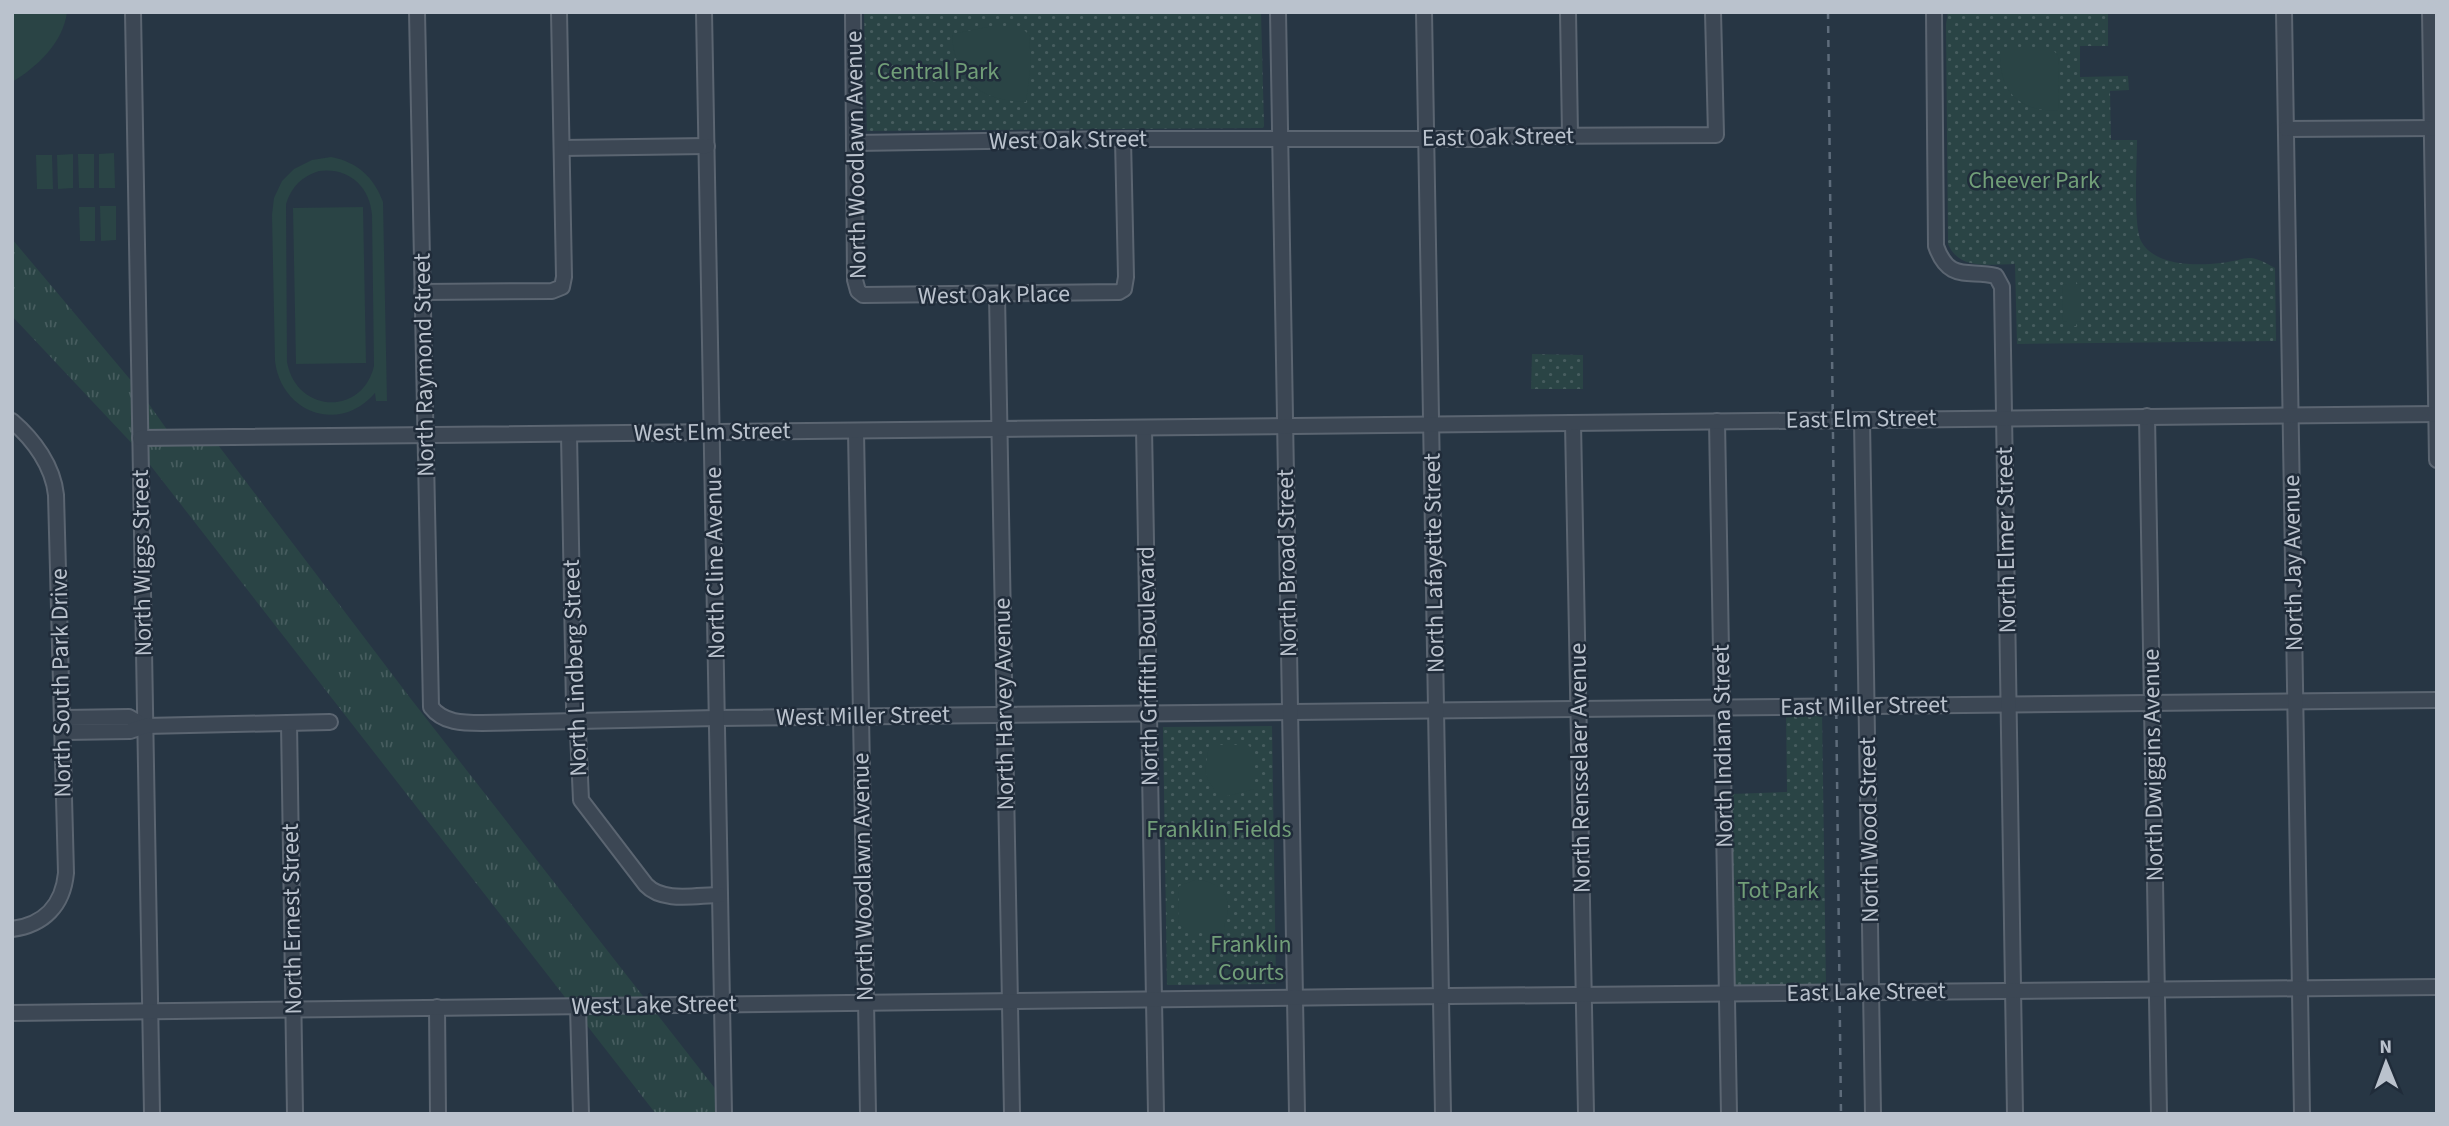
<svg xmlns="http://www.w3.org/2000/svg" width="2449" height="1126" font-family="'Source Sans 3',sans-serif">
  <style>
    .grass { fill: url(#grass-tufts) }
    .park { fill: url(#park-dots) }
    .pitch { fill: #2a4445; fill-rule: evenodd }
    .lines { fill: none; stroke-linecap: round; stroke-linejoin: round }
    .minor-casing { stroke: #5b6571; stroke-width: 18 }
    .minor { stroke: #3c4754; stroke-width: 14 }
    .rail { stroke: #5e6c7b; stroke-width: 2.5; stroke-dasharray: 7 7; stroke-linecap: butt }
    .labels { text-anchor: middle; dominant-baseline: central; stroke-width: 5; stroke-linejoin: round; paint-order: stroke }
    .park-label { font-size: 24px; fill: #719e78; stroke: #202c3a }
    .street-label { font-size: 24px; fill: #bac2cd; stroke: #202c3a }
  </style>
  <defs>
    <pattern id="grass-tufts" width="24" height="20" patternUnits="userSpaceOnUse" patternTransform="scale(1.75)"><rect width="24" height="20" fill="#2a4445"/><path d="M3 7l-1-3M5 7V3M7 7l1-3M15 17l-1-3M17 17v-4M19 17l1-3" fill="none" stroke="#475d5f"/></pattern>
    <pattern id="park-dots" width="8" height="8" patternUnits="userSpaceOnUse" patternTransform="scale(1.75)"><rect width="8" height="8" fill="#2a4445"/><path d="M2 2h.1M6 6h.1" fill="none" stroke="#475d5f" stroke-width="1.8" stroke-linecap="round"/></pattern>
  </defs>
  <rect width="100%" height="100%" fill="#273644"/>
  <polygon class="grass" points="12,239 139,390 175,441 212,437 411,699 735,1114 656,1114 140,452 12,316"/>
  <g class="park">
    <polygon points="864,12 1261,12 1264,126 1263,128 867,131"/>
    <path d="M1948,12H2108V46H2080V77L2128,76L2129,90L2110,91L2111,140H2137C2137,162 2133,224 2141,241C2154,266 2196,266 2220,263C2249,260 2246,251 2275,268L2276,341L2017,344L2015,264C1991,264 1959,271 1948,244L1946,24Z"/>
    <polygon points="1532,354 1583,355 1583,389 1531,389"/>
    <polygon points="1822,712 1826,986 1734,987 1731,794 1787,792 1786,715"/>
    <polygon points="1272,726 1276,984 1167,985 1163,727"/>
  </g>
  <g class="pitch">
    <path d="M12,12H67C63,43 37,67 12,82Z"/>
    <path d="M993,26H1020L1029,35L1031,62L1026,102C981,101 954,81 952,34Z"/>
    <path d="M2000,51H2054L2058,56L2059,111C2018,111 1999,92 2000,51Z"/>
    <polygon points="114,153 115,188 99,188 99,154"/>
    <polygon points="73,154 73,188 58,189 57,155"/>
    <polygon points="78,154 94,154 94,188 79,188"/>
    <polygon points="36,155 52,155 53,189 37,189"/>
    <path d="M331,157C357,162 374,177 383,202L387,401H376L375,393C339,435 281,412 275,361L272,215L274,198L282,181L294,169L312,160ZM319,171C348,167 370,186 372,215L374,366C362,417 296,413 287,362L286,204C291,187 302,176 319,171Z"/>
    <polygon points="100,206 116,206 116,240 101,241"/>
    <polygon points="79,207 95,207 95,241 80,241"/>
    <polygon points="363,207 366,363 296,364 293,208"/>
    <polygon points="2067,280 2076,280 2076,284 2081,285 2081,321 2076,322 2076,326 2067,326 2067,322 2063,321 2062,285 2067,284"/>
    <polygon points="1209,745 1248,745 1254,751 1254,789 1228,796 1214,789 1208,780 1205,771"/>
    <path d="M1195,880C1211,880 1227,888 1228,906C1229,914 1224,921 1224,930H1186L1178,924L1179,886Z"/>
  </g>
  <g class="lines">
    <defs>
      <g id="minor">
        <polyline points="133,12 152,1114"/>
        <path d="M417,12L431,707C443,723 463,723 482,723L717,718L2437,700"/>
        <polyline points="704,12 724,1114"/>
        <polyline points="853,12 855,280 858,291 863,295 1119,292 1124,289 1126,277 1123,139"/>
        <polyline points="1278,12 1297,1114"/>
        <polyline points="1424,12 1443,1114"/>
        <polyline points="1568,12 1570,135"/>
        <path d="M1934,12L1936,246C1949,283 1969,269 1996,276L2002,287L2015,1114"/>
        <polyline points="2284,12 2302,1114"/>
        <polyline points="2430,12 2437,460"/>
        <polyline points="2286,129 2437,128"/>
        <polyline points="855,143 1123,139 1484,139 1498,136 1716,135 1713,12"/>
        <polyline points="562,148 707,146"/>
        <polyline points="422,292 552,291 562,287 564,277 559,12"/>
        <polyline points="997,295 1012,1114"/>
        <polyline points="2147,416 2159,1114"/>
        <polyline points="1862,420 1873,1114"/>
        <path d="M12,421C34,440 53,466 56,495L66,873C63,905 44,925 12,929"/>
        <polyline points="1717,421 1729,1114"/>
        <polyline points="1573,423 1586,1114"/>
        <polyline points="1144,428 1156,1114"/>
        <polyline points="856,431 868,1114"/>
        <path d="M569,434L574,707L578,732L581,800L646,885C663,903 697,895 720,895"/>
        <polyline points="140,438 2437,414"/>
        <polyline points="63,718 129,717 145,726"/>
        <polyline points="289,723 295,1114"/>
        <polyline points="64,732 130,731 145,726 330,722"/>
        <polyline points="437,1007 438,1114"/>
        <polyline points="578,1007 581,1114"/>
        <polyline points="12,1013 1349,997 2437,987"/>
      </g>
    </defs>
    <use href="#minor" class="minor-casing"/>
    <use href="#minor" class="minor"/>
    <polyline class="rail" points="1828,12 1841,1114"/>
  </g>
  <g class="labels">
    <g class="park-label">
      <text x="938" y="71">Central Park</text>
      <text x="2034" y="180">Cheever Park</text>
      <text x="1219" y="829">Franklin Fields</text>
      <text x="1778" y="890">Tot Park</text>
      <text x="1251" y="944">Franklin<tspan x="1251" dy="28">Courts</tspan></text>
    </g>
    <g class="street-label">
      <text transform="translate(1498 137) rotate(-1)">East Oak Street</text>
      <text transform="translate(1068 140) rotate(-1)">West Oak Street</text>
      <text transform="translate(856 155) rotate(-91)">North Woodlawn Avenue</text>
      <text transform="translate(994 295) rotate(-1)">West Oak Place</text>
      <text transform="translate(424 365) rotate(-91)">North Raymond Street</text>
      <text transform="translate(1861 419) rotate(-1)">East Elm Street</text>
      <text transform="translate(712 432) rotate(-1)">West Elm Street</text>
      <text transform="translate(2006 540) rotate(-91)">North Elmer Street</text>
      <text transform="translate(142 563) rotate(-91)">North Wiggs Street</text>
      <text transform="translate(715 563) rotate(-91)">North Cline Avenue</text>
      <text transform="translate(1287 563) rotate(-91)">North Broad Street</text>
      <text transform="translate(1434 563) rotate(-91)">North Lafayette Street</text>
      <text transform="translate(2293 563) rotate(-91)">North Jay Avenue</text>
      <text transform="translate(1148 666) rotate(-91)">North Griffith Boulevard</text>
      <text transform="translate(575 668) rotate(-92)">North Lindberg Street</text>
      <text transform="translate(61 683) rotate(-91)">North South Park Drive</text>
      <text transform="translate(1004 704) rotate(-91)">North Harvey Avenue</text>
      <text transform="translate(1864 706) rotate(-1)">East Miller Street</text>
      <text transform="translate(863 716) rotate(-1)">West Miller Street</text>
      <text transform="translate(1723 746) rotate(-91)">North Indiana Street</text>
      <text transform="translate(2153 765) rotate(-91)">North Dwiggins Avenue</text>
      <text transform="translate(1580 768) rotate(-91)">North Rensselaer Avenue</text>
      <text transform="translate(1869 830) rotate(-91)">North Wood Street</text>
      <text transform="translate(863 877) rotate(-91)">North Woodlawn Avenue</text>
      <text transform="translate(292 919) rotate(-91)">North Ernest Street</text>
      <text transform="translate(1866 992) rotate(-1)">East Lake Street</text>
      <text transform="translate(654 1005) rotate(-1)">West Lake Street</text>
    </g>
  </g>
  <rect width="2449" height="1126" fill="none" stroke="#bac2cd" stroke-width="28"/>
  <g transform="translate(2386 1063) rotate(359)" stroke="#202c3a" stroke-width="5" paint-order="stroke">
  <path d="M0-5L12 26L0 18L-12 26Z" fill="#bac2cd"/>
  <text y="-10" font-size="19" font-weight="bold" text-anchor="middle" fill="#bac2cd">N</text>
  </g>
</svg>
